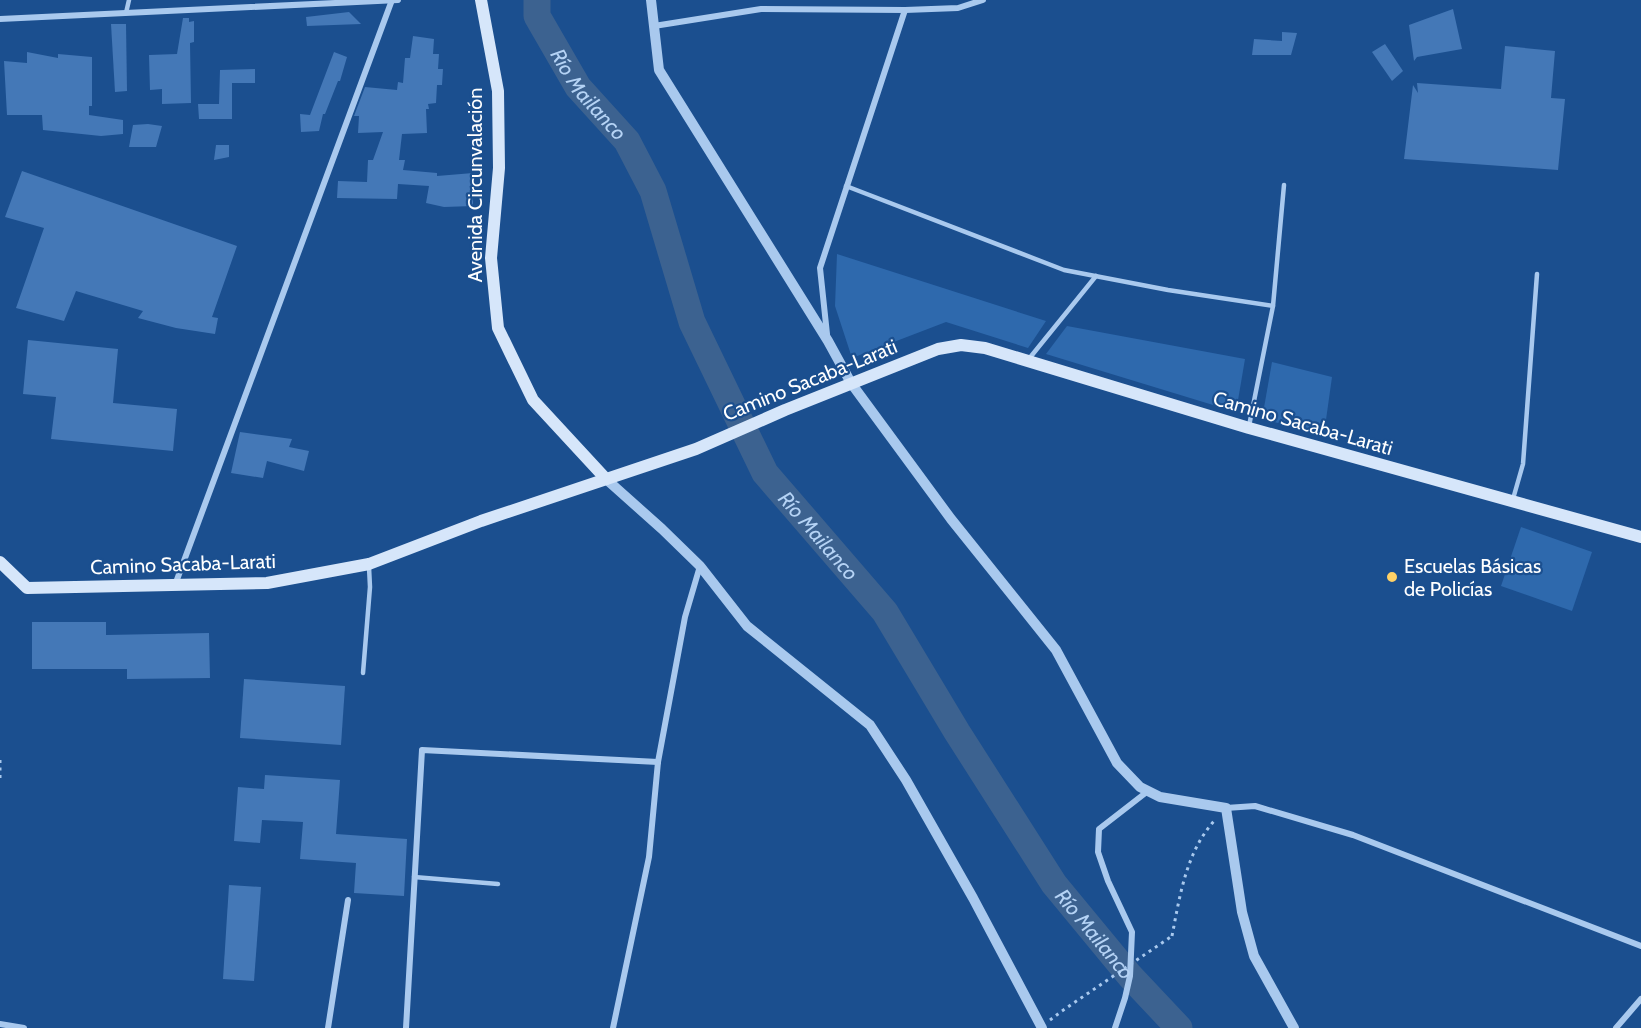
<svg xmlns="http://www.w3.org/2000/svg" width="1641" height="1028" font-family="Cabin,sans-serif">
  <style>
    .green { fill: #2e69ad }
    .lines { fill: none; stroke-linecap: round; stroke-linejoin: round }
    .river { stroke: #3c6290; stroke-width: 27 }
    .building { fill: #4478b7 }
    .path { stroke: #a9c9ee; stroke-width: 3; stroke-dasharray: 3 4.5; stroke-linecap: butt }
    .service { stroke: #a9c9ee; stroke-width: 4.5 }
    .minor { stroke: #a9c9ee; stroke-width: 6 }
    .tertiary { stroke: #a9c9ee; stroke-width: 10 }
    .secondary { stroke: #d6e6fa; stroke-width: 12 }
    .path-bridge { stroke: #a9c9ee; stroke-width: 3; stroke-dasharray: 3 4.5; stroke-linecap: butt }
    .poi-dot { fill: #ffd166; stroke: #1b4f8f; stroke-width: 2 }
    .labels { text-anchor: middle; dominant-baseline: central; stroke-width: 4.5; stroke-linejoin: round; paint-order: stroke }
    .street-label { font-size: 20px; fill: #fff; stroke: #1b4f8f }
    .poi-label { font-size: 20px; fill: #fff; stroke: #1b4f8f; text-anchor: start }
    .water-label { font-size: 21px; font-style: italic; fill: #b5d3f5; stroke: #1b4f8f }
  </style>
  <rect width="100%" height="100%" fill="#1b4f8f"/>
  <g class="green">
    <polygon points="837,254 1046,321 1028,348 946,322 852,358 835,306"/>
    <polygon points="1067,326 1245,359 1236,412 1046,354"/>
    <polygon points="1272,362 1332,377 1324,434 1262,419"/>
    <polygon points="1521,527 1592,552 1572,611 1501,586"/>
  </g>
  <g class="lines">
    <path class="river" id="s1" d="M537,0V16L578,87L627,141L653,191L692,322L765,473L885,612L957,732L1054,884L1130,976L1179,1028"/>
  </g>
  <g class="building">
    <polygon points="1453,9 1462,49 1417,57 1414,61 1409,25"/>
    <polygon points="349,12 361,24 307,26 306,17"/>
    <polygon points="183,18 189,18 189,22 194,21 194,42 190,43 191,103 162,104 162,89 150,90 149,55 177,54"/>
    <polygon points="111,24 126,24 127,91 115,92"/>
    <polygon points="1282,32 1297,33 1291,55 1252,55 1254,39 1282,41"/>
    <polygon points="413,36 434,39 433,54 439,54 438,69 443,69 442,85 437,85 436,103 428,104 429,109 426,109 427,133 402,134 399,160 405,160 403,170 437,173 437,176 473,173 473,206 444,207 426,203 429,186 398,184 397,199 337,198 338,181 367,182 368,160 373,160 383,132 358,133 359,116 354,116 365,87 397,90 398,82 403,83 405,58 410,58"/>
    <polygon points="1385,44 1403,71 1392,81 1372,52"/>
    <polygon points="1505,46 1555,51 1551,98 1565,99 1558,170 1404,159 1413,85 1418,93 1417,83 1501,89"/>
    <polygon points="27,52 58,58 58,54 92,57 92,106 89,106 89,115 123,120 123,134 101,136 43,130 42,115 7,115 4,61 27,63"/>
    <polygon points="334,52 347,57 340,81 338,81 325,114 323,114 319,131 301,132 300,114 310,115"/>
    <polygon points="255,69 255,83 232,83 232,119 199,119 198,104 219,104 220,70"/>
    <polygon points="148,124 162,126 156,147 129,147 133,125"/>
    <polygon points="216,145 229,145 229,157 214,160"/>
    <polygon points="22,171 237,246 212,317 218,318 215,334 176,328 138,318 143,311 76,291 64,321 16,308 44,228 5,217"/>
    <polygon points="28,340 118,349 113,403 177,409 173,451 51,439 56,397 23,394"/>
    <polygon points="240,432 292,439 289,447 309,451 304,471 267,461 263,478 231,473"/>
    <polygon points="32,622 106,622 106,635 209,633 210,678 127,679 127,669 32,669"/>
    <polygon points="244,679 345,686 341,745 240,738"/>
    <polygon points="265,775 340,780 336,834 407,839 404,896 354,893 356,863 300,859 303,822 262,820 260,843 234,841 238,787 264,789"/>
    <polygon points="229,885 261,887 254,981 223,979"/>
  </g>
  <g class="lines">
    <g class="path">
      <polyline points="0,760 0,780"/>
      <path d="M1172,936C1180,895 1186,853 1214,821"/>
      <polyline points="1050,1020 1062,1011"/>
    </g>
    <g class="service">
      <polyline points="126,13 129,0"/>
      <polyline points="846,186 1064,270 1168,290 1273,306"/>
      <polyline points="1028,360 1096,276"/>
      <polyline points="1249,426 1273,306 1284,185"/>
      <polyline points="1513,499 1523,464 1537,274"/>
      <polyline points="363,673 370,587 369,567"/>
      <polyline points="414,877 498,884"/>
    </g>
    <g class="minor">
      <polyline points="0,19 398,0"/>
      <polyline points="654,26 761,9 905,10 958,8 983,0"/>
      <polyline points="827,334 820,268 905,10"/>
      <polyline points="175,585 392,0"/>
      <polyline points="1226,808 1255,806 1353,835 1641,946"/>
      <polyline points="0,1024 24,1028"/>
      <polyline points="328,1028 348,900"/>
      <polyline points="406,1028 422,750 658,762"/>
      <polyline points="613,1028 649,857 658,762 685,617 700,566"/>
      <polyline points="1115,1028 1125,998 1130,976 1132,932 1108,881 1098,852 1099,829 1148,791"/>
      <polyline points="1616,1028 1641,999"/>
    </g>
    <g class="tertiary">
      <polyline points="651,0 659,70 828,341 851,383 951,519 1056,650 1117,763 1140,787 1160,797 1226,808 1242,912 1254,956 1294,1028"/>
      <polyline points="606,479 662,529 700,566 747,626 870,725 906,780 973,898 1042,1028"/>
    </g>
    <g class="secondary">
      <polyline points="481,0 498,91 499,168 491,258 498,328 533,400 606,479"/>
      <polyline points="0,562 27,588 267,583 369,564 481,521 696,449 785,410 938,349 961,345 985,348 1249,428 1641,537"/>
    </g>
    <polyline class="path-bridge" points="1062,1011 1172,936"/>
  </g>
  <circle class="poi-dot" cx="1392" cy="577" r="6"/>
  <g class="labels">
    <g class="street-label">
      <text transform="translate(475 185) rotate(-90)">Avenida Circunvalación</text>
      <text transform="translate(810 380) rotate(-22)">Camino Sacaba-Larati</text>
      <text transform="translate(1303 423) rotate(16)">Camino Sacaba-Larati</text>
      <text transform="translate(183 564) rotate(-2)">Camino Sacaba-Larati</text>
    </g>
    <g class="poi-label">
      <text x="1404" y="566">Escuelas Básicas<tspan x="1404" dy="23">de Policías</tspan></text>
    </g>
    <g class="water-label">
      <text stroke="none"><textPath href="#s1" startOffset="110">Río Mailanco</textPath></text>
      <text stroke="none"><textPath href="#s1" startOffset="614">Río Mailanco</textPath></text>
      <text stroke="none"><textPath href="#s1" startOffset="1100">Río Mailanco</textPath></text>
    </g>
  </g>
</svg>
